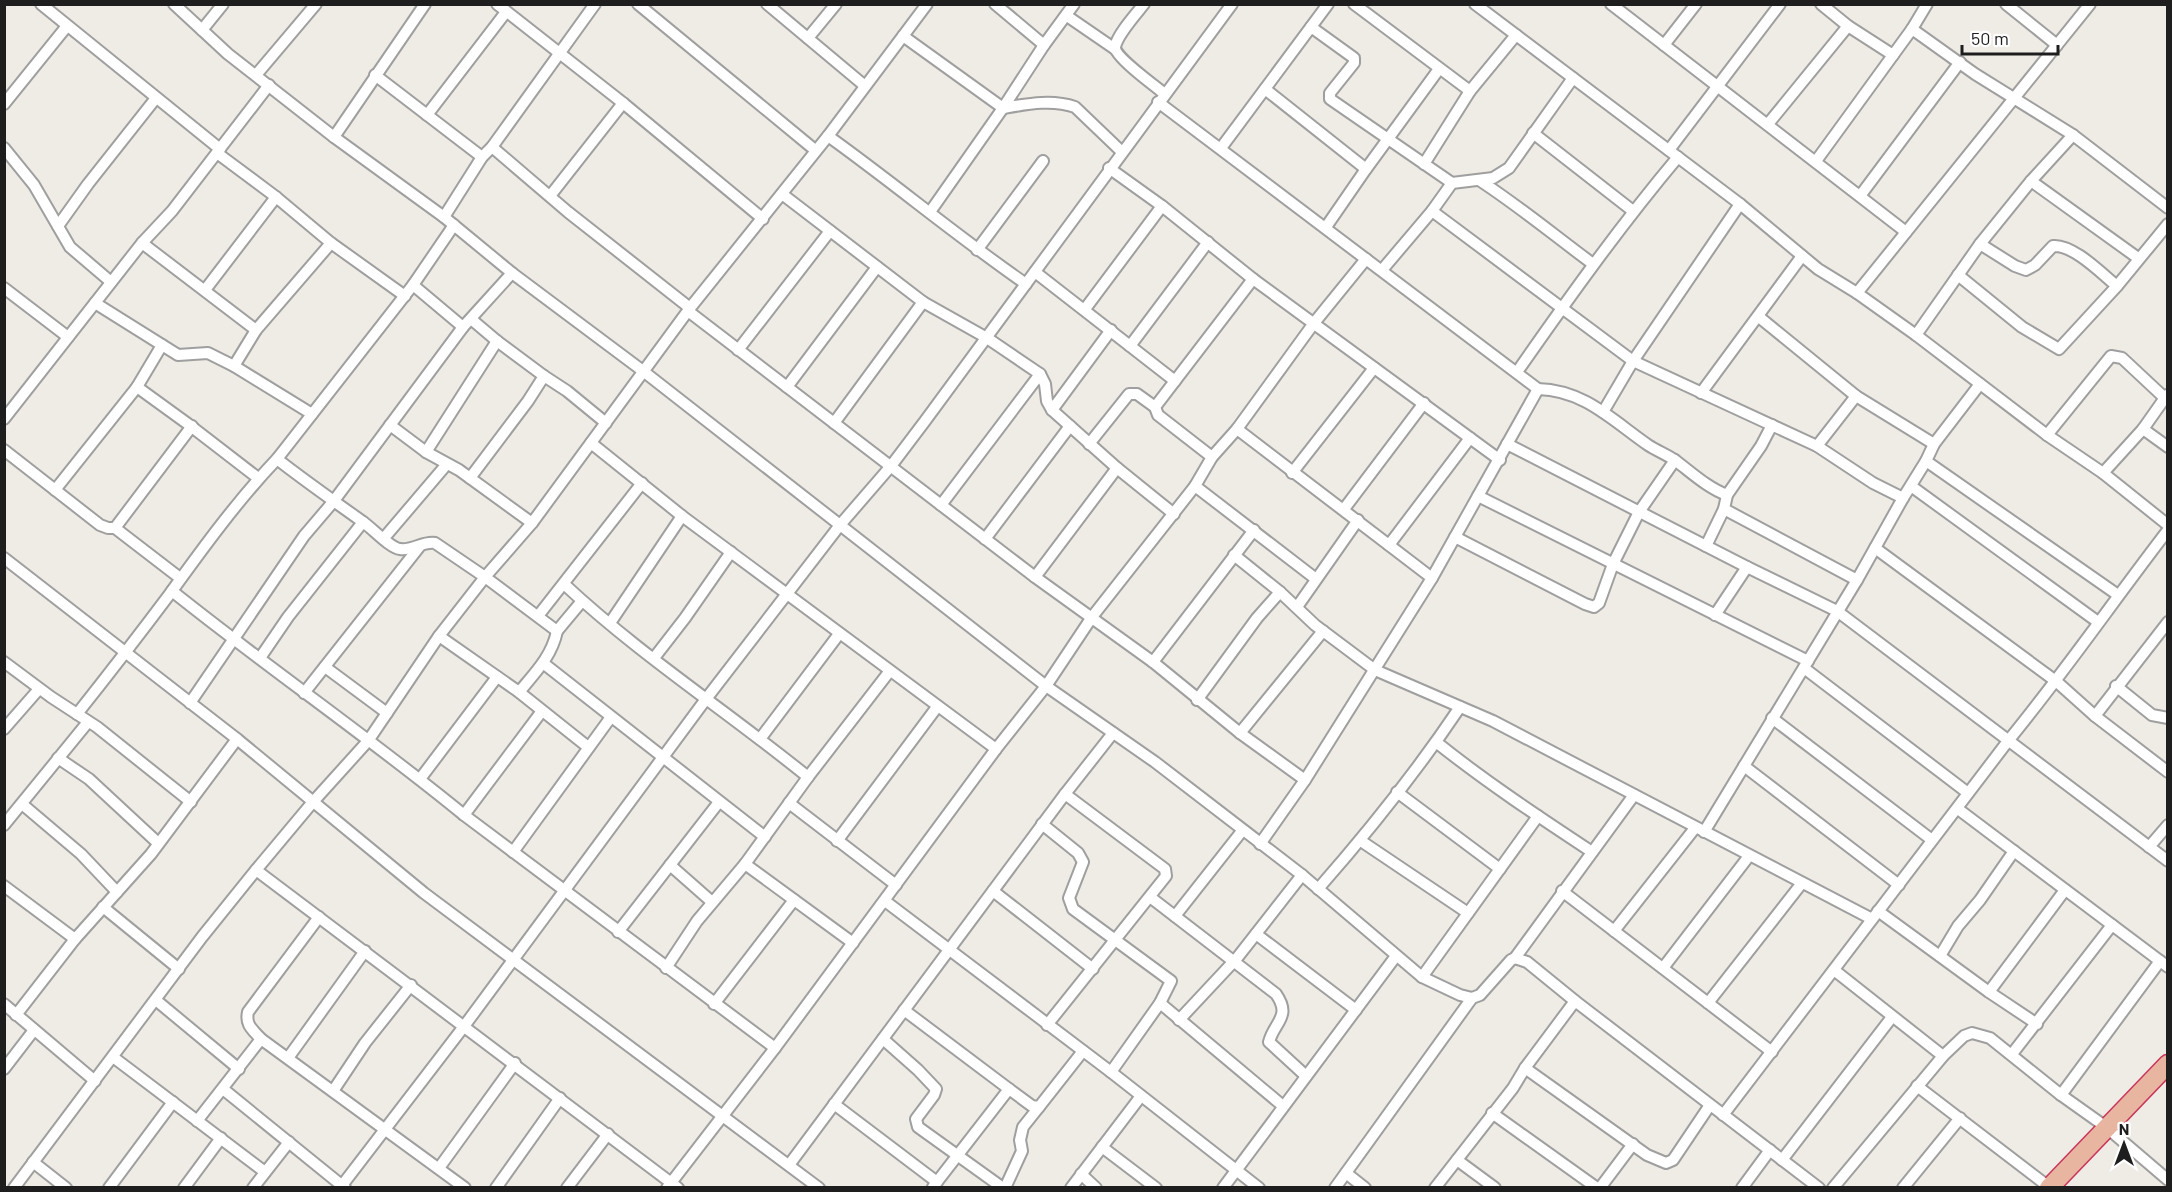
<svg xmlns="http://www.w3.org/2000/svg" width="2172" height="1192" font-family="Barlow,sans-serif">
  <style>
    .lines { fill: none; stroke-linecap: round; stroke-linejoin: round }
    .minor-casing { stroke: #9f9f9f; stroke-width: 14 }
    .trunk-casing { stroke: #c9355c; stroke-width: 21 }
    .minor { stroke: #fff; stroke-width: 10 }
    .trunk { stroke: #e8b6a0; stroke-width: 18 }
  </style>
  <rect width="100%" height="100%" fill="#eeece5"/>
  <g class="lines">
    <defs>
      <g id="minor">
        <polyline points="41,4 220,149"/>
        <polyline points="174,4 228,54 334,137 444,217 512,273 643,371 1046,686 1155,762 1302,875 1422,977 1460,995 1472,998"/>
        <polyline points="497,4 623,103 763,219"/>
        <polyline points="638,4 815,150"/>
        <polyline points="767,4 865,86"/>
        <path d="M995,4L1044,45L1003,108C1027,104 1052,99 1075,107L1122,152"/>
        <path d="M1144,4C1136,14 1117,35 1115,47C1114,56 1156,87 1165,94"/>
        <polyline points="1354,4 1470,91 1516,35"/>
        <polyline points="1475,4 1740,204 1818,269 1857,293 1916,335 2047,435 2103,473 2168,525"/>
        <polyline points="1611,4 1906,232"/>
        <polyline points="1821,4 1848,26 1893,55"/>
        <polyline points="2006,4 2057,45"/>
        <polyline points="1067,16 1115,49"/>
        <polyline points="1311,27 1354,58 1354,63 1330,93 1330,99 1452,183 1493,178 1509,168 1573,78"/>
        <polyline points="1912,29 1975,74 2073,135 2168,208"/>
        <polyline points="202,30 223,4"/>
        <polyline points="903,36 1003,108 930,212"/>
        <polyline points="808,38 836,4"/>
        <polyline points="1044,45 1074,4"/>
        <polyline points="1664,45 1696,4"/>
        <polyline points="256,75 316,4"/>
        <polyline points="375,75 482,157"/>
        <polyline points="1265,89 1366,169"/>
        <path d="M1158,102L1538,389C1584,390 1612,420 1648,445C1657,451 1668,455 1676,461C1692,473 1708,488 1727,495"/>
        <polyline points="4,104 67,26"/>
        <polyline points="427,115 506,12"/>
        <polyline points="1768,124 1848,26"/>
        <polyline points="1533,133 1633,211"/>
        <path d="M828,136C895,184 958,237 1026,284"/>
        <polyline points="334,137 425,4"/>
        <polyline points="492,147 568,212 690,308"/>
        <polyline points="4,148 34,185 70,247 111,282"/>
        <polyline points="1221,148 1328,4"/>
        <polyline points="1669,150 1780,4"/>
        <polyline points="217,153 276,197 331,243 405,296"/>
        <polyline points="1816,161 1912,29 1927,4"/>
        <polyline points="1424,164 1470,91"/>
        <polyline points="1109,168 1162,206 1253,279 1500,460"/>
        <path d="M1479,180C1519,206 1555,236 1593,264"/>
        <polyline points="2031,181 2138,258"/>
        <polyline points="782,194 923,302 987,338 1040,374 1045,384 1047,401 1052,410 1117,468 1174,514"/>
        <polyline points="550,196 623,103"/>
        <polyline points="1860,196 1960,62"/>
        <polyline points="1432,211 1633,361 1817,446 1873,483 1903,498"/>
        <polyline points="444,217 482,157 492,147 595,4"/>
        <polyline points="58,226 88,184 156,98"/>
        <polyline points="1326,227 1366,169 1439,69"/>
        <polyline points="142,243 256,330"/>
        <path d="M1980,244L2015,266L2026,270L2035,265L2053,246C2073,244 2102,274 2117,286"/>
        <polyline points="977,250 1043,161"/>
        <polyline points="1382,270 1432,211 1452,183"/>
        <polyline points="1035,272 1175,381"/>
        <polyline points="1958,275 2022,327 2059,349 2117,286 2168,224"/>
        <polyline points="413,285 463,327"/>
        <polyline points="4,288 68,337"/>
        <polyline points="205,290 276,197"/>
        <polyline points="1857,293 2090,4"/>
        <polyline points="95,303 178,355 208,353 234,366 256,330 331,243"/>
        <polyline points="1085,309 1162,206"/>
        <polyline points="688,311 1035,577 1153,662 1240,733 1305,780"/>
        <polyline points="1759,317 1856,396 1934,444"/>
        <polyline points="471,319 497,341 544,376"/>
        <polyline points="1916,335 1980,244 2031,181 2073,135"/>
        <polyline points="1130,346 1208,242"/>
        <polyline points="738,350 830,231"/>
        <polyline points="234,366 312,414"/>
        <path d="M1517,372C1568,299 1620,226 1678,157"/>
        <polyline points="137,387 188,424 258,478"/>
        <polyline points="787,387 877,267"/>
        <polyline points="1701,393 1802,256"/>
        <polyline points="1052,410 1111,330"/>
        <polyline points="1603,412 1633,361 1740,204"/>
        <polyline points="4,419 142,243 172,211 269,85"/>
        <polyline points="834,423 923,302"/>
        <polyline points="390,425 426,452 459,470 532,523"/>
        <polyline points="1772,425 1761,446 1727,495 1724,509 1857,580"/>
        <polyline points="1237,429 1432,578"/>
        <polyline points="2143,429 2168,447"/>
        <polyline points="2047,435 2111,356 2122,358 2168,401"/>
        <polyline points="591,443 682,516 996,749"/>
        <polyline points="1089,444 1129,394 1137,394 1155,407"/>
        <polyline points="1507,444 1747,567 1837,611 2168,861"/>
        <polyline points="1817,446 1856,396"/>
        <polyline points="4,450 100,525 108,528 115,528 192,426"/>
        <polyline points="426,452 497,341"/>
        <polyline points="1212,457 1158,415 1155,407 1253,279"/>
        <path d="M277,459C305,481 334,501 363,522C372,528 390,548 400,549C412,551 423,541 435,543L485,577L557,631L582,601"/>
        <polyline points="1926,461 2118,595"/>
        <polyline points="1292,473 1374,368"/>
        <polyline points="2103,473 2143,429 2167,395"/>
        <polyline points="470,478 528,401 544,376 567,391 606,423"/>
        <polyline points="1195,486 1316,579"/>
        <polyline points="1911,486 2098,622"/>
        <polyline points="55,490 137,387 162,345"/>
        <polyline points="1478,496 1808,661"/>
        <polyline points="941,505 1040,374"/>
        <polyline points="1344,509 1424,403"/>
        <polyline points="115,528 180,578"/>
        <polyline points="1455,537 1585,604 1594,607 1599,603 1613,564 1639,512 1675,460"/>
        <polyline points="384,538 447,464"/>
        <polyline points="985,539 1070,426"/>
        <polyline points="1389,545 1470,438"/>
        <polyline points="1706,546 1724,509"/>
        <polyline points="1875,548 2057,682 2095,716 2168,772"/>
        <polyline points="1234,555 1280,592 1315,625 1375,670 1493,721 1872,919"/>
        <polyline points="4,558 237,739 424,893 819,1188"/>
        <polyline points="1035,577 1117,468"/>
        <path d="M564,584C640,655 728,712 808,777"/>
        <path d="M172,591C268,668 369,737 464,815L775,1048"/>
        <polyline points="1297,607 1358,520"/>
        <polyline points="1715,615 1747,567"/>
        <polyline points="538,616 642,483"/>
        <polyline points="610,623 682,516"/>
        <polyline points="439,636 519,692 588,747"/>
        <polyline points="260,658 288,617 363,522"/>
        <polyline points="654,658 685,618 731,552"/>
        <polyline points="4,662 51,697 97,727 191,802"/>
        <polyline points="1153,662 1254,530"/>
        <polyline points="543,663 765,837"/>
        <polyline points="325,667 387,713"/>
        <polyline points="1804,668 1968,793"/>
        <polyline points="2116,686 2152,715 2168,718"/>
        <path d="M519,692C535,673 552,656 557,631"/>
        <polyline points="304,693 420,546"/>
        <polyline points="1197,700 1257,618 1280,592"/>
        <polyline points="190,703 304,536 333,502 463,327 512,273"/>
        <path d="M77,714C108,675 139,635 169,595C203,548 237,501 277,459L413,285L454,225"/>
        <polyline points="2095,716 2168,622"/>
        <polyline points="1772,718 1932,840"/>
        <polyline points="4,729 39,689"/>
        <polyline points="1240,733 1323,631"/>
        <polyline points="760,739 839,634"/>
        <path d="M1436,742C1486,782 1539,817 1592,852"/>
        <polyline points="58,758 89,779 158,843"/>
        <polyline points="1744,766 1899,885"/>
        <polyline points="420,779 497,677"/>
        <polyline points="1397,792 1500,869"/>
        <polyline points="789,803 896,885"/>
        <polyline points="22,804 81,854 117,892"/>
        <polyline points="1958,809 2168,967"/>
        <polyline points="464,815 542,711"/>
        <polyline points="1042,824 1078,853 1083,862 1069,898 1073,909 1171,981 1160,1003 1111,1072"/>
        <polyline points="4,825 88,722"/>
        <polyline points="1704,832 1857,580 1903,498 1926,461 1934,444 1980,384"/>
        <polyline points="837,841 937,707"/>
        <polyline points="1361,841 1468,913"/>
        <polyline points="1260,844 1305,780 1432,578 1538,389"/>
        <polyline points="2149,847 2168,825"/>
        <polyline points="513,852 611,717"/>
        <polyline points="745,864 853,943"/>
        <polyline points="670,865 712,902"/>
        <polyline points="256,870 678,1188"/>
        <polyline points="4,886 75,939"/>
        <path d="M1318,889C1369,831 1417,771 1460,707"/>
        <polyline points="993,891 1093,969"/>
        <polyline points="1562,891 1772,1052"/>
        <path d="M1150,897L1276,994C1292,1017 1274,1022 1269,1042L1306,1076"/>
        <polyline points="885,901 1111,1072 1259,1188"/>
        <polyline points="103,907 179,969"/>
        <polyline points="1878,911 1989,992 2037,1024"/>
        <polyline points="1175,916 1242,831"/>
        <path d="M319,917L248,1012C245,1025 253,1030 261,1039L465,1188"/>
        <polyline points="1614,931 1695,828"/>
        <polyline points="618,932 719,802"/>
        <polyline points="1256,934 1356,1010"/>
        <polyline points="1940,956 1958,926 1980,900 2014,851"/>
        <polyline points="1515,958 1527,962 1575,1001 1819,1188"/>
        <polyline points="666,968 697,921 745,864 808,777 889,672"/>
        <polyline points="1663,968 1749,856"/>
        <polyline points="1834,970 1943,1056"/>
        <polyline points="1422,977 1538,816"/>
        <polyline points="1989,992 2065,890"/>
        <polyline points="157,1001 239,1069"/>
        <polyline points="1160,1003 1283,1106"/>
        <polyline points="1708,1003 1802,883"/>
        <polyline points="4,1004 95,1081"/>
        <polyline points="714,1004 794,900"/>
        <polyline points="904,1010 1009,1089 1032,1106 1039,1107 1083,1051"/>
        <polyline points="16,1015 75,939 151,854 237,739"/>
        <polyline points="1179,1020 1237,958 1302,875"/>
        <polyline points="1047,1025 1166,876 1165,869 1065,794"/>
        <polyline points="883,1039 918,1070 936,1089 934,1095 916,1119 918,1127 1003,1188"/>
        <polyline points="2012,1054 2112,925"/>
        <polyline points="113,1057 265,1172"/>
        <polyline points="288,1058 365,951"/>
        <polyline points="1525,1068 1647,1155 1666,1163 1673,1160 1710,1105"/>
        <polyline points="4,1069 34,1030"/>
        <polyline points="1917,1086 2049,1187"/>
        <polyline points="223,1089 345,1188"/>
        <polyline points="333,1091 365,1043 411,985"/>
        <polyline points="2061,1095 2160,961"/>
        <polyline points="834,1104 937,1182"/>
        <polyline points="1492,1113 1597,1188"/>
        <path d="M1723,1115L2008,741C2064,673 2114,600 2168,530"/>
        <polyline points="197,1121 261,1039"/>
        <polyline points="1102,1147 1156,1188"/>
        <polyline points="1457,1160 1495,1188"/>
        <polyline points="1782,1160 1892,1017"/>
        <polyline points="33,1162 66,1188"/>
        <polyline points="789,1165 1065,794 1113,733"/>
        <polyline points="439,1168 515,1063"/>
        <polyline points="1346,1173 1365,1188"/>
        <polyline points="1081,1174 1096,1188"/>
        <polyline points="933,1187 1009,1089"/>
        <polyline points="14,1188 202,937 256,870 312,803 368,741 439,636 485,577 532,523 690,308 828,136 927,4"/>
        <polyline points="109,1188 173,1102"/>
        <polyline points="184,1188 221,1138"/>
        <polyline points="253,1188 289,1142"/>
        <polyline points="340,1188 465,1025 706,699 840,525 891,466 925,421 1232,4"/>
        <polyline points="496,1188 560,1098"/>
        <polyline points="567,1188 608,1134"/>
        <polyline points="667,1188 775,1048 996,749 1046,686 1092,617 1195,486 1212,457 1237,429 1314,323 1366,259"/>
        <polyline points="1005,1188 1022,1151 1020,1140 1023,1127 1039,1107"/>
        <polyline points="1071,1188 1141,1096"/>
        <polyline points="1223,1188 1396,956"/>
        <polyline points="1335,1188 1472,998 1480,995 1511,960 1515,958 1634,795"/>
        <polyline points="1435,1188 1513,1088 1525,1068 1575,1001"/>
        <polyline points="1600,1188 1633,1144"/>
        <polyline points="1742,1188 1770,1150"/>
        <polyline points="1833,1188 1943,1056 1964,1036 1972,1033 1990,1038 2061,1095 2106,1127 2168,1180"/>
        <polyline points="1903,1188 1960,1118"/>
      </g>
      <polyline id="trunk" points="2049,1188 2168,1064"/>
    </defs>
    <use href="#minor" class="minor-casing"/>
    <use href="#trunk" class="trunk-casing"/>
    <use href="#minor" class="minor"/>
    <use href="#trunk" class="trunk"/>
  </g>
  <rect width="2172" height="1192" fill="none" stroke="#1e1e1e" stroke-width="12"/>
  <g transform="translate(2124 1144)" stroke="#ffffff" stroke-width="4.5" paint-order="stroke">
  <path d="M0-4.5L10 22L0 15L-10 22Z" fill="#1e1e1e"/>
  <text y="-9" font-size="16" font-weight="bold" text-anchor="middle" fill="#1e1e1e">N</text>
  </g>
  <path d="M1962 45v9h96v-9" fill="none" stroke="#1e1e1e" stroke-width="3"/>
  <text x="1971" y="45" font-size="18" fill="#1e1e1e" stroke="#ffffff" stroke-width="4.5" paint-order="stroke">50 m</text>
</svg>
